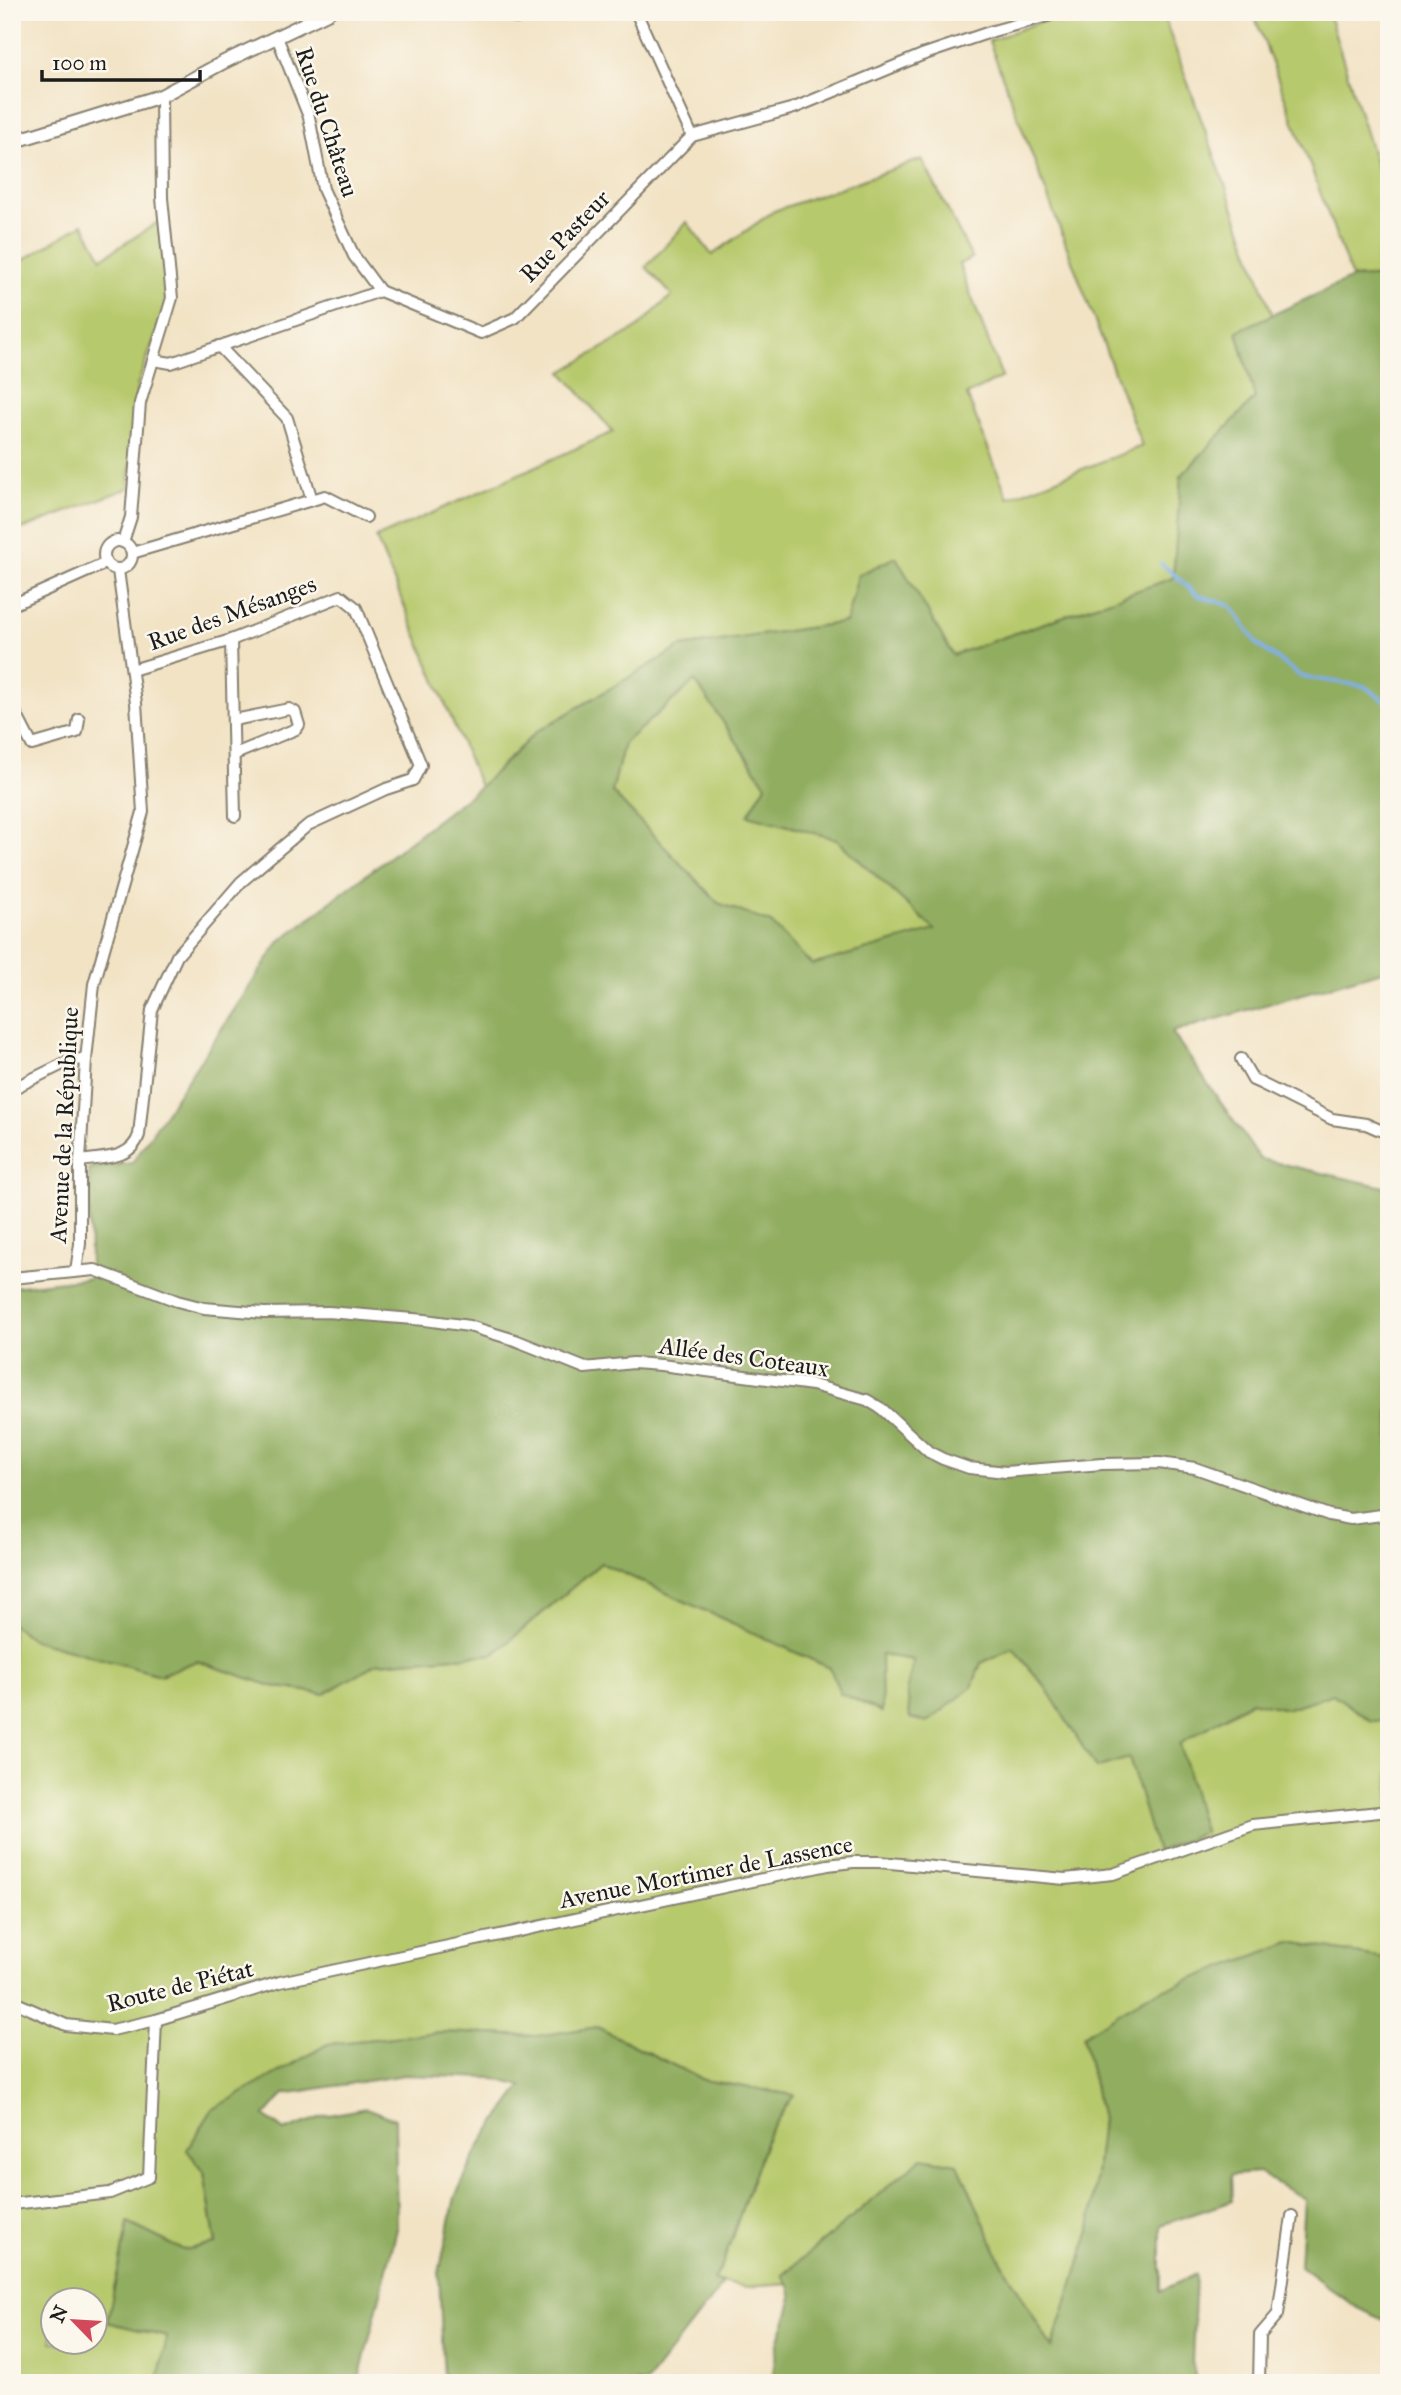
<svg xmlns="http://www.w3.org/2000/svg" width="1401" height="2395" font-family="'IM FELL Great Primer',serif">
  <style>
    .green { fill: #b7c96d; stroke: #6a7244; stroke-width: 2; fill-rule: evenodd }
    .forest { fill: #91ad60; stroke: #56643e; stroke-width: 2; fill-rule: evenodd }
    .lines { fill: none; stroke-linecap: round; stroke-linejoin: round }
    .stream { stroke: #7fafea; stroke-width: 3.5 }
    .minor-casing { stroke: #878070; stroke-width: 14 }
    .major-casing { stroke: #878070; stroke-width: 16 }
    .minor { stroke: #fff; stroke-width: 10 }
    .major { stroke: #fff; stroke-width: 12 }
    .labels { text-anchor: middle; dominant-baseline: central; stroke-width: 5; stroke-linejoin: round; paint-order: stroke }
    .street-label { font-size: 24px; fill: #1c1c1c; stroke: #fbf7ec }
  </style>
  <rect width="100%" height="100%" fill="#fbf7ec"/>
  <filter id="ink" filterUnits="userSpaceOnUse"><feTurbulence type="fractalNoise" baseFrequency=".0143" numOctaves="2"/><feDisplacementMap in="SourceGraphic" scale="14" xChannelSelector="R" yChannelSelector="G"/><feConvolveMatrix kernelMatrix="1 2 1 2 8 2 1 2 1" color-interpolation-filters="sRGB"/></filter>
  <filter id="wash" filterUnits="userSpaceOnUse"><feTurbulence type="fractalNoise" baseFrequency=".00686" numOctaves="4" result="noise"/><feDisplacementMap in="SourceGraphic" scale="28" xChannelSelector="R" yChannelSelector="G"/><feGaussianBlur stdDeviation="1.57" result="paint"/><feColorMatrix in="noise" values="0 0 0 0 0 0 0 0 0 0 0 0 0 0 0 0 0 1.4 0 .05"/><feComposite in="paint" operator="in"/></filter>
  <g filter="url(#wash)">
    <rect width="100%" height="100%" fill="#f2e3c5"/>
    <g class="green">
      <polygon points="1065,12 1162,12 1273,316 1237,331 1255,398 1181,476 1174,578 953,655 895,557 859,575 847,622 681,647 536,732 480,787 376,538 613,432 562,372 637,328 672,295 646,267 687,222 712,255 774,211 922,159 972,258 959,264 1002,377 967,395 1008,498 1142,446 989,41"/>
      <polygon points="1253,12 1328,12 1389,206 1389,276 1352,278"/>
      <polygon points="160,221 170,297 137,386 129,488 12,533 12,267 83,224 102,258"/>
      <polygon points="695,680 766,785 748,815 836,839 936,930 812,965 771,923 718,903 612,792 624,743"/>
      <path d="M601,1563L830,1668L841,1693L881,1712V1654L914,1660L907,1689L972,1687L981,1663L1013,1647L1046,1688L1129,1758L1204,1832L1179,1744L1252,1701L1286,1709L1333,1694L1371,1721H1389V1959L1291,1942L1083,2036L1102,2119L1090,2231L1052,2348L1001,2261L784,2275L789,2284L745,2287L714,2281L723,2263L768,2134L793,2095L703,2080L597,2027L537,2036L440,2032L328,2044L187,2150L204,2172L216,2244L183,2250L128,2223L168,2337L158,2379L183,2383H12V1624L34,1640L160,1675L197,1661L272,1686L324,1694L377,1663L494,1654ZM52,2300H94V2342H52Z"/>
    </g>
    <g class="forest">
      <path d="M1389,276V969L1172,1032L1260,1159L1389,1188V1721H1371L1333,1694L1286,1709L1251,1701L1180,1744L1204,1832L1157,1852L1129,1758L1096,1768L1046,1688L1013,1648L981,1663L972,1687L927,1723L910,1718L907,1689L914,1660L881,1655L882,1712L840,1693L830,1668L601,1563L494,1654L377,1663L324,1694L272,1686L197,1661L160,1675L34,1640L12,1624V1287L90,1278L89,1168L132,1163L280,941L480,787L536,732L681,647L846,622L858,575L896,557L953,655L1173,578L1181,476L1255,398L1237,331L1352,278ZM695,681L766,785L748,815L836,839L935,930L812,965L771,923L718,903L612,792L624,743Z"/>
      <path d="M1291,1942L1389,1959V2323L1354,2306L1300,2266L1304,2199L1259,2173L1231,2175L1232,2201L1161,2225V2291L1196,2274L1192,2362L1197,2383H771C774,2370 775,2357 778,2344C783,2319 802,2302 783,2275L922,2158L958,2164L1001,2261L1052,2348L1090,2231L1102,2119L1083,2036L1146,1996Z"/>
      <polygon points="597,2027 703,2080 794,2095 768,2134 723,2263 714,2280 723,2284 646,2383 444,2383 439,2273 455,2197 481,2143 522,2086 491,2078 405,2075 284,2094 265,2116 284,2131 324,2116 366,2108 395,2119 397,2229 358,2383 183,2383 158,2379 167,2337 107,2322 128,2223 183,2250 216,2244 204,2172 187,2150 212,2110 328,2044 440,2032 537,2036"/>
    </g>
    <g class="lines">
      <polyline class="stream" points="1161,563 1197,595 1231,606 1258,645 1302,677 1364,686 1389,704"/>
    </g>
  </g>
  <g filter="url(#ink)">
    <g class="lines">
      <defs>
        <g id="minor">
          <polyline points="636,12 692,136"/>
          <polyline points="516,18 537,12"/>
          <polyline points="277,37 309,117 323,189 354,256 380,291"/>
          <polyline points="154,360 171,363 380,291 481,333 515,318 692,136 794,108 922,55 993,31 1062,12"/>
          <polyline points="312,500 325,496 366,517"/>
          <circle cx="118" cy="555" r="14"/>
          <polyline points="123,542 131,517 140,403 172,298 162,198 161,96"/>
          <polyline points="132,553 312,500 287,418 219,346"/>
          <polyline points="12,605 106,563"/>
          <polyline points="231,640 235,816"/>
          <polyline points="12,706 32,745 77,732 79,719"/>
          <polyline points="234,720 289,709 295,712 299,725 296,729 235,754"/>
          <polyline points="1241,1059 1253,1080 1260,1083 1332,1119 1366,1124 1389,1134"/>
          <polyline points="12,1089 73,1059 86,1060"/>
          <path d="M80,1161C103,1157 131,1160 139,1135L152,1010L177,956L241,882L308,825L386,789L413,780L421,765L356,608L341,596L231,640L132,670"/>
          <polyline points="76,1271 80,1244 80,1161 86,1060 94,984 143,812 136,703 118,570"/>
          <polyline points="12,1278 95,1270 177,1301 204,1308 264,1313 328,1312 425,1320 469,1326 515,1340 585,1368 633,1363 661,1365 813,1385 867,1400 882,1409 929,1452 943,1459 969,1468 1006,1472 1102,1464 1159,1463 1195,1468 1329,1515 1351,1519 1389,1514"/>
          <polyline points="12,2001 66,2025 112,2030 156,2020 280,1982 828,1865 853,1862 879,1862 1065,1879 1113,1874 1253,1825 1389,1811"/>
          <polyline points="12,2204 110,2193 149,2177 156,2020"/>
          <polyline points="1259,2383 1260,2335 1278,2314 1292,2216"/>
        </g>
        <polyline id="major" points="12,142 161,96 224,62 329,12"/>
      </defs>
      <use href="#minor" class="minor-casing"/>
      <use href="#major" class="major-casing"/>
      <use href="#minor" class="minor"/>
      <use href="#major" class="major"/>
    </g>
  </g>
  <g class="labels">
    <g class="street-label">
      <text transform="translate(327 122) rotate(72)">Rue du Château</text>
      <text transform="translate(565 236) rotate(-46)">Rue Pasteur</text>
      <text transform="translate(232 613) rotate(-20)">Rue des Mésanges</text>
      <text transform="translate(64 1125) rotate(-87)">Avenue de la République</text>
      <text transform="translate(744 1357) rotate(8)">Allée des Coteaux</text>
      <text transform="translate(706 1872) rotate(-11)">Avenue Mortimer de Lassence</text>
      <text transform="translate(180 1986) rotate(-14)">Route de Piétat</text>
    </g>
  </g>
  <rect width="1401" height="2395" fill="none" stroke="#fbf7ec" stroke-width="42"/>
  <g transform="translate(74 2321) rotate(295)"><circle r="33" fill="#fbf7ec" stroke="#a29f99" stroke-width="2"/>
  <path d="M0-5L12 26L0 18L-12 26Z" fill="#d1495b"/>
  <text y="-10" font-size="19" font-weight="bold" text-anchor="middle" fill="#1c1c1c">N</text>
  </g>
  <path d="M42 70v10h158v-10" fill="none" stroke="#1c1c1c" stroke-width="3.5"/>
  <text x="52" y="70" font-size="21" fill="#1c1c1c" stroke="#fbf7ec" stroke-width="5" paint-order="stroke">100 m</text>
</svg>
